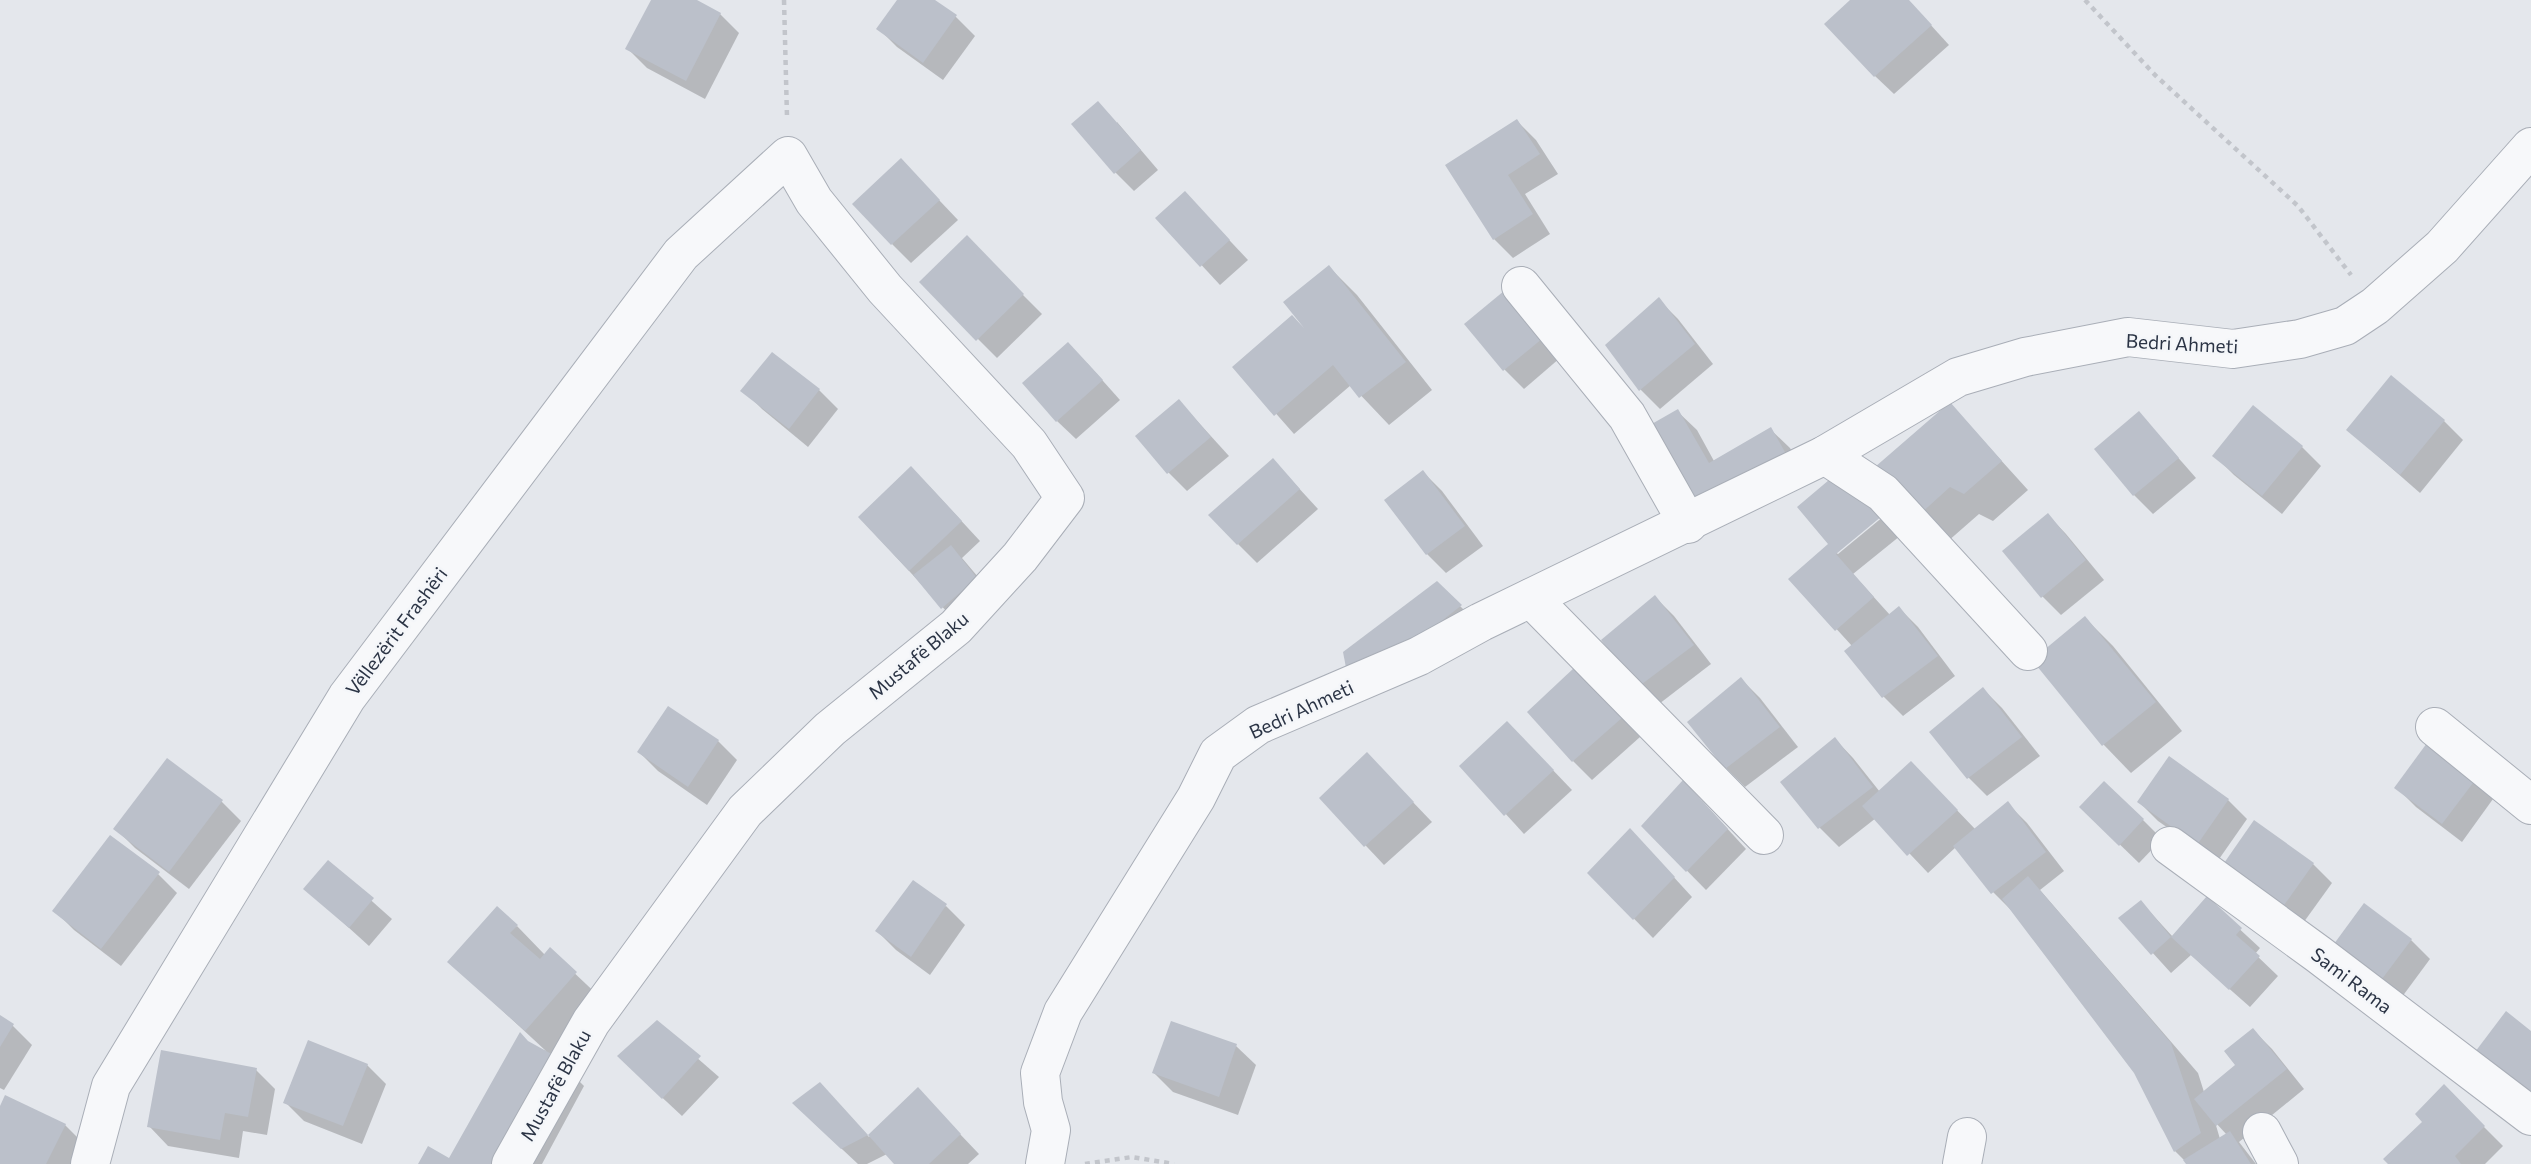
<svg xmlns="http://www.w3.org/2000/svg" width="2531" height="1164" font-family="Commissioner,sans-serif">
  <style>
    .shadow { fill: #0003; fill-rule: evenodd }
    .building { fill: #bbc0ca }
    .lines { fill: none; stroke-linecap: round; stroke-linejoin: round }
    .street-casing { stroke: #a9aeb7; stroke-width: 40 }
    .path { stroke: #c2c5cb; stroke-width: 4.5; stroke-dasharray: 5 5; stroke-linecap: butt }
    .street { stroke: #f7f8fa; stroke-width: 38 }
    .labels { text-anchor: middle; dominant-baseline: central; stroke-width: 5; stroke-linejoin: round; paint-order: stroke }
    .street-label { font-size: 19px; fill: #2b3445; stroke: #f4f6f9 }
  </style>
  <rect width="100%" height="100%" fill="#e4e7ec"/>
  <g class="shadow">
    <polygon points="653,0 693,0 720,14 739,33 705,99 647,68 628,49"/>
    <polygon points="899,0 932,0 956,17 975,36 943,80 897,47 878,28"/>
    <polygon points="1852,0 1908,0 1949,45 1894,94 1875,76"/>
    <polygon points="1517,121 1536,140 1558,174 1525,194 1550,234 1513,258 1494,239"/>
    <polygon points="1117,122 1158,170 1134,191 1115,172"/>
    <polygon points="920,180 958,220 911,263 892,244"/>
    <polygon points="1185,193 1248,260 1220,285 1158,218"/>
    <polygon points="966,238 1042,314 997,358 921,282"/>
    <polygon points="1329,267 1357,295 1432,390 1389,425 1351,385 1294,434 1235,367 1306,332"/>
    <polygon points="1510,288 1567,352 1524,389 1505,370 1467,324"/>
    <polygon points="1659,300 1678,319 1713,364 1660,409 1641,390 1608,345"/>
    <polygon points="1087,363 1120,400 1076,439 1057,421"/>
    <polygon points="743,390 819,390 838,409 808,447 762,409"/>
    <polygon points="1179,401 1229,456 1187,491 1168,472"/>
    <polygon points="1950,404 2028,490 1993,521 1979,514 1947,542 1919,514"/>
    <polygon points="1677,411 1697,430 1714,461 1770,429 1790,448 1804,473 1716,523"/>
    <polygon points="2139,413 2196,478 2153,514 2134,495"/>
    <polygon points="2444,421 2463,440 2420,493 2348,430"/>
    <polygon points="2302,447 2321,466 2282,514 2234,475 2215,456"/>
    <polygon points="1273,460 1318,509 1257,563 1238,544"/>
    <polygon points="1423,472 1442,491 1483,546 1446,573 1427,554"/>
    <polygon points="930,487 980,541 962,558 995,597 961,627 860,518"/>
    <polygon points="2048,515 2066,534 2104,580 2061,615 2042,596"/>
    <polygon points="1884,516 1900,536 1853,574 1890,615 1899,608 1918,627 1955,676 1903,716 1884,697 1847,651 1852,646 1791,579 1835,552 1838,554"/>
    <polygon points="1437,583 1479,625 1407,682"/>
    <polygon points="1655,597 1674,616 1711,664 1659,704 1603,640"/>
    <polygon points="2085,618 2113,646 2182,731 2131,773 2104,745 2034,660"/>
    <polygon points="1741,679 1760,698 1798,747 1745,787 1726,768"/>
    <polygon points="1594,688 1640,737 1592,780 1573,761"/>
    <polygon points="1983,689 2002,708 2040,756 1987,796 1968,777"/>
    <path d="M1835,739L1853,758L1880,792L1930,782L1976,830L2008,804L2027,823L2064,871L2040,890L2198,1073L2204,1092L2237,1066L2253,1030L2272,1049L2304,1089L2239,1142L2256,1164H2188L2175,1151L2135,1072L2012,911L1993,892L1956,847L1928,873L1876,818L1839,847L1820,828L1783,782ZM2215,1122L2227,1135L2220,1139Z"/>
    <polygon points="718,741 737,760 707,805 658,771 639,752"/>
    <polygon points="1526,742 1572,790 1524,834 1462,766"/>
    <polygon points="2170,759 2228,800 2247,819 2217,862 2158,821 2139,802"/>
    <polygon points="167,760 222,802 241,821 189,889 135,848 116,829"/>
    <polygon points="1386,774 1432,822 1384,865 1321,798"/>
    <polygon points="2474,780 2493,799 2462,842 2416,807 2397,788"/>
    <polygon points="1702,801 1746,849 1706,890 1643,826"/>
    <polygon points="2081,807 2143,820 2162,839 2139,863"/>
    <polygon points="1648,849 1692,897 1653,938 1589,873"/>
    <polygon points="328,862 392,919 369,946 306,889"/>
    <polygon points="2313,864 2332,883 2301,926 2243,885"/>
    <polygon points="158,874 177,893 121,966 74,930 55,911"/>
    <polygon points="2207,899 2260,948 2255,954 2278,976 2250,1007 2191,955 2171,973 2121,918 2141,902 2173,937"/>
    <polygon points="946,906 965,925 930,975 896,950 877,931"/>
    <polygon points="517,926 545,955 550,950 604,1001 555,1057 584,1086 542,1164 420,1164 449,1160 530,1044 546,1051 450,962"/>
    <polygon points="2411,940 2430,959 2399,1001 2352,966"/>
    <polygon points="0,1018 13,1026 32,1045 4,1090 0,1088"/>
    <polygon points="657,1023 719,1077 682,1116 638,1075"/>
    <polygon points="1236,1046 1256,1065 1238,1115 1173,1092 1154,1073"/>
    <polygon points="367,1065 386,1084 362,1144 304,1121 285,1102"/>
    <polygon points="256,1070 275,1089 267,1135 243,1131 239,1158 168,1146 149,1126"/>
    <polygon points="2444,1087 2503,1146 2485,1164 2390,1164 2425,1122"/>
    <polygon points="918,1090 979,1154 968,1164 896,1164 887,1154 867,1164 858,1164 813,1122 839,1104 869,1137"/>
    <polygon points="0,1110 65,1125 84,1144 74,1164 0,1164"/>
  </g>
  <g class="building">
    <polygon points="651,0 697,0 721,13 686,81 625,49"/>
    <polygon points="897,0 935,0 957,15 923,63 876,29"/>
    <polygon points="1850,0 1909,0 1932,25 1874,77 1824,24"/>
    <polygon points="1098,101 1141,150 1114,174 1071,124"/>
    <polygon points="1517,119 1540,154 1508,175 1533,214 1493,240 1445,165"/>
    <polygon points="901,158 940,200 891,245 852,204"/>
    <polygon points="1185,191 1230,240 1200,267 1155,218"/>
    <polygon points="967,235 1024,294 976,341 919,282"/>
    <polygon points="1329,265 1406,362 1359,398 1333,365 1274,416 1232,367 1292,315 1304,328 1283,302"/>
    <polygon points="1510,286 1549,333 1503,371 1464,324"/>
    <polygon points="1659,297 1695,344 1639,391 1605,345"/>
    <polygon points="1068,342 1103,380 1056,422 1022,383"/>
    <polygon points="772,352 820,389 789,429 740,391"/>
    <polygon points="2391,375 2445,420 2400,475 2346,430"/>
    <polygon points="1179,399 1211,437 1167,474 1135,436"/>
    <polygon points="1950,402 2002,461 1964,494 1950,487 1918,516 1875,467"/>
    <polygon points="2253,405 2303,446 2262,496 2212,456"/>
    <polygon points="1678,409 1709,463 1771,427 1786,454 1696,505 1650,425"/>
    <polygon points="2139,411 2179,458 2133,496 2094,449"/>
    <polygon points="1273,458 1300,489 1237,545 1208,515"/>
    <polygon points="911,466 962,521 909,571 858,517"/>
    <polygon points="1842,469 1882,516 1836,554 1874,597 1835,631 1788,579 1828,544 1797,507"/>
    <polygon points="1423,470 1465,526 1426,555 1384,500"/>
    <polygon points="2048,513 2086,560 2041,598 2002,551"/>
    <polygon points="951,545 977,578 941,609 913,575"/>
    <polygon points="1437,581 1462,605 1388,663 1348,678 1343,652"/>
    <polygon points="1655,595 1694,645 1638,687 1601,640"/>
    <polygon points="1899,606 1938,656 1882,698 1844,651"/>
    <polygon points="2085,616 2156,702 2102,746 2032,660"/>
    <polygon points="1575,667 1623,717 1572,762 1527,712"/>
    <polygon points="1741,677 1780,727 1725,769 1687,722"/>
    <polygon points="1983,687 2022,737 1967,779 1929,732"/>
    <polygon points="668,706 719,740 688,787 637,752"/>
    <polygon points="1507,721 1554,770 1504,816 1459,766"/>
    <polygon points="1835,737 1873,787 1818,829 1780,782"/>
    <polygon points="2427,743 2476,779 2442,824 2394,788"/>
    <polygon points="1367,752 1414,802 1364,847 1319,798"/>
    <polygon points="2169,756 2229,799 2197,845 2137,802"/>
    <polygon points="167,758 223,800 169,872 113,829"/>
    <polygon points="1911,761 1958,810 1907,856 1862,806"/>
    <polygon points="1683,780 1728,829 1686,872 1641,826"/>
    <polygon points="2104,781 2144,819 2119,846 2079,807"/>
    <polygon points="2008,801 2046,852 1991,894 1953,846"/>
    <polygon points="2254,820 2314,863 2282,908 2222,866"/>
    <polygon points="1630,828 1675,877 1633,920 1587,873"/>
    <polygon points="110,835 160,872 101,949 52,911"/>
    <polygon points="328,860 374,898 349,928 303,889"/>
    <polygon points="2028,876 2171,1043 2201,1133 2174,1152 2134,1073 2002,899"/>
    <polygon points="913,880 947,904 911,957 875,931"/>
    <polygon points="2207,896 2242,928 2236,935 2260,956 2229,990 2171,937"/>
    <polygon points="2141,900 2171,937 2151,955 2118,918"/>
    <polygon points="2364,903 2412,939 2379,983 2331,948"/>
    <polygon points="497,906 518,925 510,933 540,959 550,947 577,972 525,1031 447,962"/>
    <polygon points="2506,1011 2531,1031 2531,1105 2469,1060"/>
    <polygon points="0,1015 14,1024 0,1047"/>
    <polygon points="657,1020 701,1056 662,1099 617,1056"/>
    <polygon points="1171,1021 1237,1044 1219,1097 1152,1073"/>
    <polygon points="2253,1028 2287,1069 2216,1126 2194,1099 2235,1065 2224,1051"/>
    <polygon points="520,1032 528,1041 557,1057 499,1164 418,1164 428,1146 449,1158"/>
    <polygon points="308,1040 368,1064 343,1126 283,1103"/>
    <polygon points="161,1050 257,1068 248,1117 225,1113 220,1140 147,1127"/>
    <polygon points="820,1082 868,1135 841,1149 792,1103"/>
    <polygon points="2444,1084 2485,1126 2455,1156 2461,1164 2388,1164 2383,1159 2422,1122 2415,1114"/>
    <polygon points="918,1087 961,1134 929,1164 894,1164 868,1135"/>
    <polygon points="5,1095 66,1124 46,1164 0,1164 0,1106"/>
    <polygon points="2230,1131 2251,1164 2186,1164 2183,1160"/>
  </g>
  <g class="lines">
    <defs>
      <g id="street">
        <polyline points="1521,286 1627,416 1688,524"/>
        <polyline points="1825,455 1883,493 2028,651"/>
        <polyline points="1531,598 1764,835"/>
        <polyline points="2435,727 2531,805"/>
        <polyline points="2170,846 2318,954 2531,1116"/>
        <polyline points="2262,1132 2279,1164"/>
        <polyline points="90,1164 111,1086 347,697 681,254 788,156 814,201 885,289 1029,444 1065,498 1020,557 956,627 830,729 745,811 591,1022 511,1164"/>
        <polyline points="1045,1164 1051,1130 1043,1102 1040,1073 1063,1012 1196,798 1218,754 1258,725 1419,656 1481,622 1825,455 1958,377 2025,357 2128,337 2233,349 2300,339 2345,326 2375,306 2442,247 2531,147"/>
        <polyline points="1962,1164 1967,1137"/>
      </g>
    </defs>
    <use href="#street" class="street-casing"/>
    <g class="path">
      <polyline points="784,0 787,117"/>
      <polyline points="2085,0 2155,75 2298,206 2351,275"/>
      <polyline points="1085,1164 1132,1157 1174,1164"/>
    </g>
    <use href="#street" class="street"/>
  </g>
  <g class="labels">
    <g class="street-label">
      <text transform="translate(2182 343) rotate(3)">Bedri Ahmeti</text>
      <text transform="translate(396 631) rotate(-53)">Vëllezërit Frashëri</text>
      <text transform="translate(918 655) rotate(-40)">Mustafë Blaku</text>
      <text transform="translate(1301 709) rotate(-25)">Bedri Ahmeti</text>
      <text transform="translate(2352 980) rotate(37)">Sami Rama</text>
      <text transform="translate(555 1085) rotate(-61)">Mustafë Blaku</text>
    </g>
  </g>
</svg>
